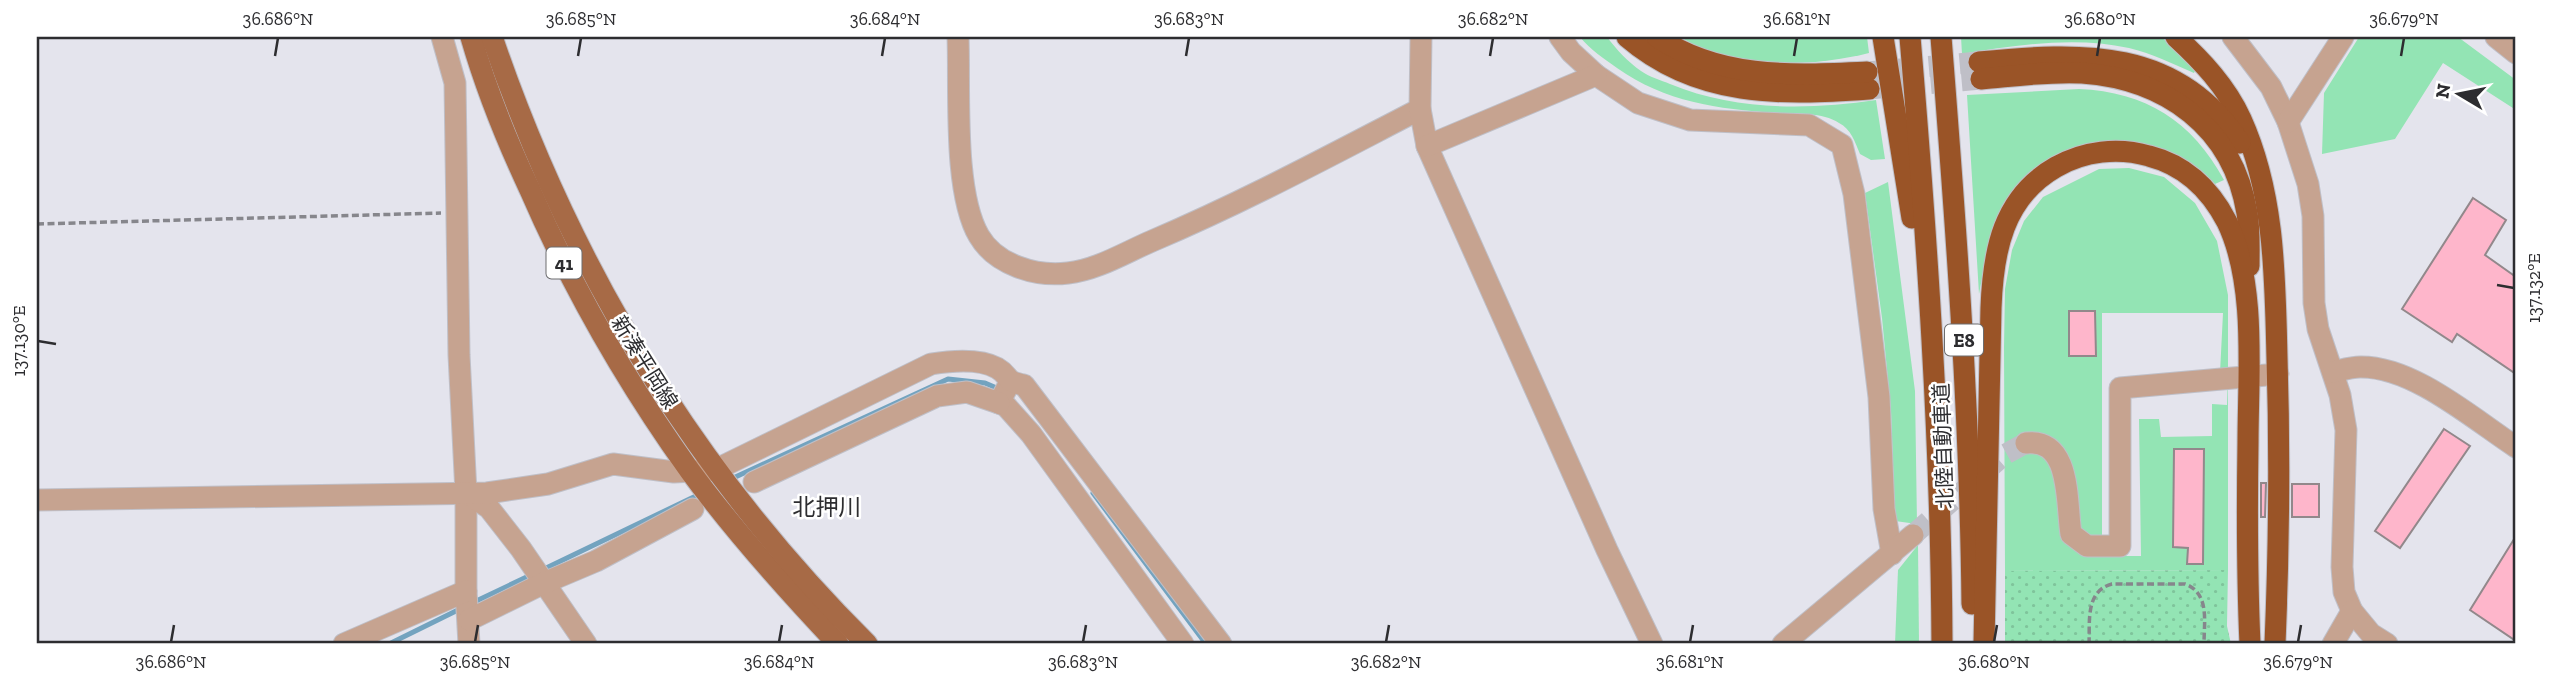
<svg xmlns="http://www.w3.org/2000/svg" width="2553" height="681" font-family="'Zilla Slab','Noto Sans JP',serif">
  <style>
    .grass { fill: #93e4b4; fill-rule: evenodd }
    .park { fill: url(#park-dots) }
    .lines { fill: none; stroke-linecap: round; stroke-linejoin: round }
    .stream { stroke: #73a3bf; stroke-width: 5 }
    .building { fill: #feb6cb; stroke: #92888b; stroke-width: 2 }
    .minor-tunnel { stroke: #bfbfc7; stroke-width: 21; stroke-dasharray: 21 10; stroke-linecap: butt }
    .highway-tunnel { stroke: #bfbfc7; stroke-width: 21; stroke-dasharray: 21 10; stroke-linecap: butt }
    .minor-casing { stroke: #bfbfc7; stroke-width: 23 }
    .major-casing { stroke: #bfbfc7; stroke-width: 23 }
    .highway-casing { stroke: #bfbfc7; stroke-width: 23 }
    .path { stroke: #86868c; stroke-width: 3.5; stroke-dasharray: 7 3.5; stroke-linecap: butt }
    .minor { stroke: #c6a390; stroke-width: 21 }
    .major { stroke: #a76a46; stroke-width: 21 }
    .highway { stroke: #9a5427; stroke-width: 21 }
    .ticks { fill: none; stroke: #2d2d30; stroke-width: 2.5 }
    .labels { text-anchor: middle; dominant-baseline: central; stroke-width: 5; stroke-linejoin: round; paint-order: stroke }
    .shield { fill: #fff; stroke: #6c6c6e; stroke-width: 2 }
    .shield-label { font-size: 19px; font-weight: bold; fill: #2d2d30 }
    .street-label { font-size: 21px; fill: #2d2d30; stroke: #fff }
    .neighbourhood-label { font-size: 23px; fill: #2d2d30; stroke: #fff }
    .neatline { fill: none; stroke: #2d2d30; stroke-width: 2.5 }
    .ticks-label { font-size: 18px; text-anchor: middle; fill: #2d2d30 }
  </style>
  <defs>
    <pattern id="park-dots" width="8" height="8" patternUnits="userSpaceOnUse" patternTransform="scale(1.75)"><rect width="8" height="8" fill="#93e4b4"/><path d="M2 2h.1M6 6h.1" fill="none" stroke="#7fc49b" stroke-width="1.8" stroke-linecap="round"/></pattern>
  </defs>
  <rect width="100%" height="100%" fill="#e4e4ed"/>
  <g class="grass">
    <path d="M1580,37H1607C1616,49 1628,62 1641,71C1649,77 1661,80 1670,84C1735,111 1808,110 1876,100L1885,159L1871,160L1860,154C1855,142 1851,129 1839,123C1822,112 1795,114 1776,113C1718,109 1665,102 1617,68C1603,58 1591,50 1580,37Z"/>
    <path d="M1681,37H1867L1869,53C1814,67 1729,70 1681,37Z"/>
    <path d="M1961,37H2161L2197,67L2194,73C2173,64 2151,53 2129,48C2075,36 2016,45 1962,54Z"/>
    <polygon points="2359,37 2458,37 2516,80 2516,110 2443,63 2395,139 2322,154 2324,93"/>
    <path d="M2079,89C2146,92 2192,121 2224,180L2215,184C2168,144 2116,127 2057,154C2041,162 2022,177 2012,192C1993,224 1986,257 1979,294L1967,95Z"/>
    <path d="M2129,168L2164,177L2195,203L2217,241L2228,295V570L2005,571L2004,347L2005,289L2012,250L2024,221L2043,197L2099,169ZM2069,311H2095L2096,355ZM2102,313H2223L2220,373L2228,374L2227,405L2212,404V436L2161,437L2159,419H2139L2141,556H2102ZM2174,449L2204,450L2203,564H2188V548L2173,547Z"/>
    <polygon points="1888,182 1915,391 1917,524 1895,521 1891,411 1882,318 1865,193"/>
    <polygon points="1918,545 1919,644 1895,644 1898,570"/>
  </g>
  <polygon class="park" points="2228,570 2227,626 2231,644 2005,644 2005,571"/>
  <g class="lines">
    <g class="stream">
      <polyline points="731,479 948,379 985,383 999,389"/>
      <polyline points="1093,493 1206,644"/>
      <polyline points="542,570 700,494"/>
      <polyline points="472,603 533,574"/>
      <polyline points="389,644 460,609"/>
    </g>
  </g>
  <g class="building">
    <polygon points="2473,198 2506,220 2485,255 2516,277 2516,374 2457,334 2452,342 2402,309"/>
    <polygon points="2069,311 2095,311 2096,356 2069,356"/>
    <polygon points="2444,429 2470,446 2400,548 2375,531"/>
    <polygon points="2174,449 2204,449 2203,564 2187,564 2188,548 2173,547"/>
    <polygon points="2261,483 2266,483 2265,517 2261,517"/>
    <rect x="2292" y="484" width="27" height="33"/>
    <polygon points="2516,536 2516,641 2470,610"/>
  </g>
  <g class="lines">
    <polyline class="minor-tunnel" points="1913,535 2004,455 2026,443"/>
    <g class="highway-tunnel">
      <polyline points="1867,72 1979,62"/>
      <polyline points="1869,89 1981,79"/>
    </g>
    <defs>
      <g id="minor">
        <polyline points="442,37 455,83 459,355 466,493 466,591 469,644"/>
        <path d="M958,37C960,90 953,192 979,236C996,265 1036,277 1068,273C1097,270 1126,252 1152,241C1244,202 1331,155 1420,109"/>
        <polyline points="1421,37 1420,109 1427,146 1607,550 1652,644"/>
        <polyline points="1560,37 1571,52 1596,75 1638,103 1690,120 1809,125 1842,145 1854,194 1879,397 1884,509 1892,554"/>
        <polyline points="2233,37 2271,87 2288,122 2308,184 2313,216 2314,303 2318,329 2340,395 2346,430 2342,567 2344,592 2352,611 2371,634 2387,644"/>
        <polyline points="2496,37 2516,53"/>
        <polyline points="2288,122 2343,37"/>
        <polyline points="1427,146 1596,75"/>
        <path d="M2333,372C2342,370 2351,367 2360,367C2413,366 2473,419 2516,447"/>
        <polyline points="1010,382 999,403 1006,406 1031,434 1183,644"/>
        <path d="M2026,443C2072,438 2066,503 2071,534L2087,546H2120V388L2278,374"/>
        <polyline points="754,482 937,396 967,392 999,403"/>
        <polyline points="467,493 489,508 521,549 586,644"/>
        <path d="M37,500L487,493L548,484L613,464L674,472L715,470L931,364C950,361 979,358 997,368C1011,376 1003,381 1024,385L1221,644"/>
        <polyline points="469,620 544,583 596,561 693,509"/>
        <polyline points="344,644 466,591"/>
        <polyline points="1783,644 1913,535"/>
        <polyline points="2333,644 2352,611"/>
      </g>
      <g id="major">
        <path d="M471,37C486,89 507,141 530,190C573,289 627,383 690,471C735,532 786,589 838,644"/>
        <path d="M492,37C571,269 693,471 867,644"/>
      </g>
      <g id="highway">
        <path d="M1627,37C1698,98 1781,95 1869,89"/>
        <path d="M1657,37C1721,80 1794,75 1867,72"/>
        <polyline points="1883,37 1912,218"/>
        <path d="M1910,37C1927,239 1941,441 1942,644"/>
        <path d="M1941,37C1956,226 1970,414 1972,604"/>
        <path d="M2176,37C2202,61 2226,86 2241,119C2275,194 2275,277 2277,358C2280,454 2279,549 2275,644"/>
        <path d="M1979,62C2081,52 2178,47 2240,143"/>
        <path d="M1981,79C2015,76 2049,71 2082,73C2166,79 2233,127 2247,213C2250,230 2249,248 2249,266"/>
        <path d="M1984,644L1991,308C1993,251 2003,197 2056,167C2084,151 2118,147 2149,156C2184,165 2210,189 2227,222C2257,284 2248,375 2248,442C2247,510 2247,577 2250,644"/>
      </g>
    </defs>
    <use href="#minor" class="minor-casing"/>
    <use href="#major" class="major-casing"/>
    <use href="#highway" class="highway-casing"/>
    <g class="path">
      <polyline points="37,224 441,213"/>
      <path d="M2089,644C2090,622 2085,591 2112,584H2185C2210,593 2204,622 2204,644"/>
    </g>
    <use href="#minor" class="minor"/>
    <use href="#major" class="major"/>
    <use href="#highway" class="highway"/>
  </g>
  <path class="ticks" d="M275,56L278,38M578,56L581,38M882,56L885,38M1186,56L1189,38M1490,56L1493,38M1794,56L1797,38M2097,56L2100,38M2401,56L2404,38M2497,285L2514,288M38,341L56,344M171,642L174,625M475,642L478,625M779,642L782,625M1083,642L1086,625M1386,642L1389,625M1690,642L1693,625M1994,642L1997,625M2298,642L2301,625"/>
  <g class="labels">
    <g class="shield">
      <rect x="546.5" y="247.5" width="35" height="31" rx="5"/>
      <rect x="1945" y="324.5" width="38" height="31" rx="5"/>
    </g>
    <g class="shield-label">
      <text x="564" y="263">41</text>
      <text x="1964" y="340">E8</text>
    </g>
    <g class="street-label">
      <text transform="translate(645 362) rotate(58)">新湊平岡線</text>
      <text transform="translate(1943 446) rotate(-92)">北陸自動車道</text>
    </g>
    <g class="neighbourhood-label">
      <text x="827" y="507">北押川</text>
    </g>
  </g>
  <rect width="2553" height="681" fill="none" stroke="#ffffff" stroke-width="77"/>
  <g transform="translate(2459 94) rotate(280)" stroke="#ffffff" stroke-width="5" paint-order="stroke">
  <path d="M0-5L12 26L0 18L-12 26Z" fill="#2d2d30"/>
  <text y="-10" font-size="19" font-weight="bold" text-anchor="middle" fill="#2d2d30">N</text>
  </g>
  <rect x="38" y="38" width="2476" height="604" class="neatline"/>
  <g class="ticks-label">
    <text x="278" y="25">36.686°N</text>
    <text x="581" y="25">36.685°N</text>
    <text x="885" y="25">36.684°N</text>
    <text x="1189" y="25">36.683°N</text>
    <text x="1493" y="25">36.682°N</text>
    <text x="1797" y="25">36.681°N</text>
    <text x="2100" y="25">36.680°N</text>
    <text x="2404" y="25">36.679°N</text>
    <text transform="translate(2534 288) rotate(-90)" y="6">137.132°E</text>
    <text transform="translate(19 341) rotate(-90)" y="6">137.130°E</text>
    <text x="171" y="668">36.686°N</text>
    <text x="475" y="668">36.685°N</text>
    <text x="779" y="668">36.684°N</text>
    <text x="1083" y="668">36.683°N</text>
    <text x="1386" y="668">36.682°N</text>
    <text x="1690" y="668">36.681°N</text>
    <text x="1994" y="668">36.680°N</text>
    <text x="2298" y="668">36.679°N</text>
  </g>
</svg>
